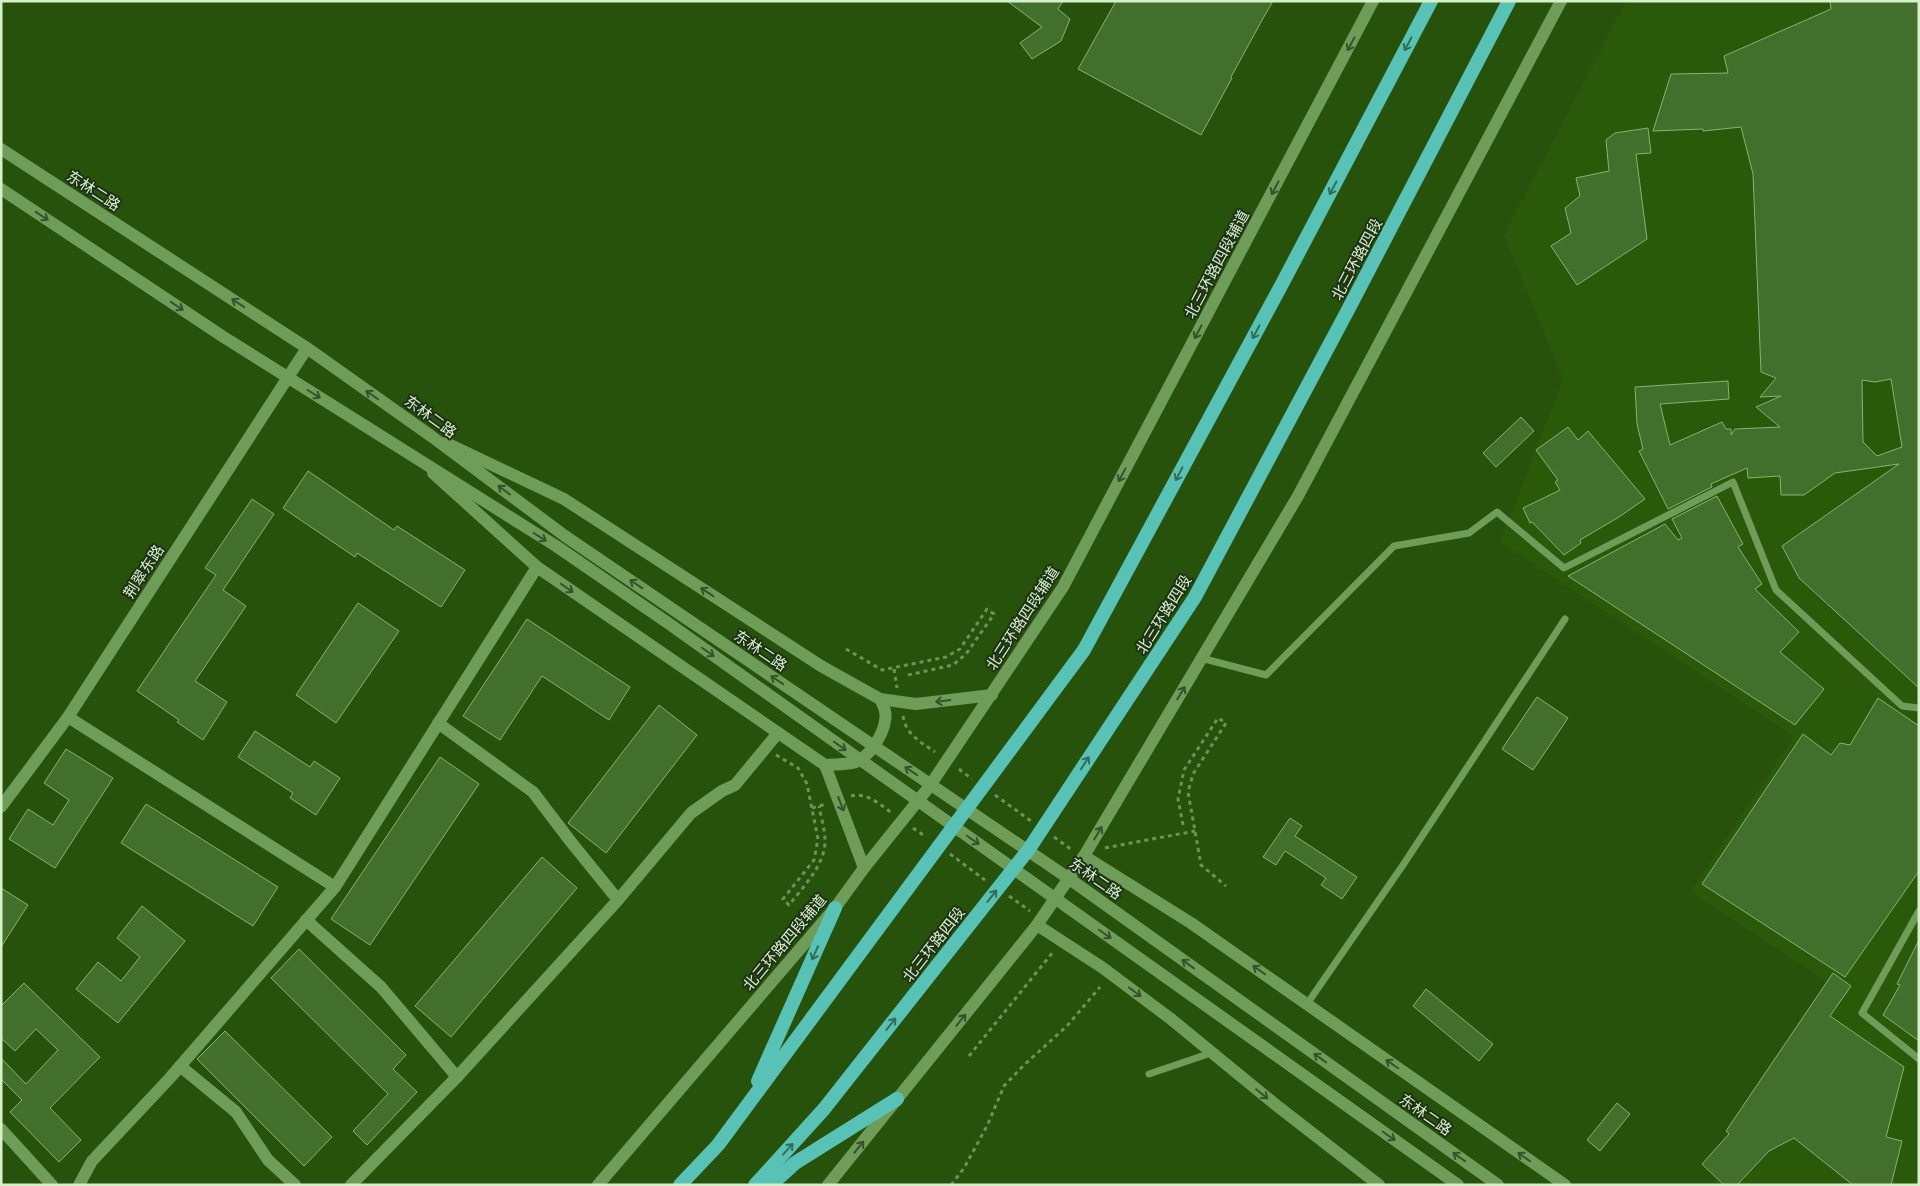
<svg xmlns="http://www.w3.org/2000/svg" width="1920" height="1186" font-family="Barlow,'Noto Sans SC',sans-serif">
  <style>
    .built { fill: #2a5a09 }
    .building { fill: #436f2c; stroke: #85b56f; fill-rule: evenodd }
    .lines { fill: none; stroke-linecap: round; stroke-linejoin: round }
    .path { stroke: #6e9259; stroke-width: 3; stroke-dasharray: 4 4; stroke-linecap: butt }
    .service { stroke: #6e9c59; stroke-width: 7 }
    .minor { stroke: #6e9c59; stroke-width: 12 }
    .tertiary { stroke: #6e9c59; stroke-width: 12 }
    .secondary { stroke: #6e9c59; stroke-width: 12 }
    .trunk { stroke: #58c2b6; stroke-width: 14 }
    .oneway { stroke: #37522a }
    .oneway2 { stroke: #366c56 }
    .labels { text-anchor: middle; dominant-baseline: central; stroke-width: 4; stroke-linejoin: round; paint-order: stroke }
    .street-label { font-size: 15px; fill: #d7f0cc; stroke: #1f3216 }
  </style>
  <rect width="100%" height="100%" fill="#27520c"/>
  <polygon class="built" points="1626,1 1919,1 1919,1185 1710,1185 1837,988 1691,892 1794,736 1500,542 1563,380 1504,235"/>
  <g class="building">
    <polygon points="1007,1 1063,1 1058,9 1070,19 1061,41 1032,59 1020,43 1042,27"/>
    <polygon points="1116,1 1273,1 1261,22 1231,77 1232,78 1201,135 1078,69"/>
    <path d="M1830,1H1919V688L1799,578L1782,546L1899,464L1835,473L1804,495H1781L1780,476L1748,478L1747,468L1711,484L1712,487L1668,509L1639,451L1643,449L1637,424L1635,387L1728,381L1729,399L1660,404L1670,445L1722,422L1726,429H1731V435L1735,429L1780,427L1756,407L1781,396L1760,397L1776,378L1761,372L1753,174L1741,127L1703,131V129L1653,131L1671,74L1728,73L1724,56L1831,9ZM1891,379L1902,447L1877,456L1863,442L1862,380L1875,382Z"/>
    <polygon points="1648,128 1651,153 1636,154 1647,239 1577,285 1551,246 1571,233 1565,208 1580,196 1576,178 1609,171 1606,140 1615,133"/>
    <polygon points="1521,417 1534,431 1496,467 1483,453"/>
    <polygon points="1568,427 1578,440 1588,431 1645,499 1619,517 1580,540 1581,543 1564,555 1532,522 1530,523 1523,508 1560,490 1555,482 1558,480 1536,450"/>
    <polygon points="308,471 394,530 397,526 465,570 441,607 357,553 355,557 283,508"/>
    <polygon points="1717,496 1743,544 1738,547 1762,584 1755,589 1799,632 1780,652 1824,689 1795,725 1568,576 1665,524 1678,540 1682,538 1672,519"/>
    <polygon points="252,499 274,514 223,590 246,606 195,681 227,702 203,740 177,722 179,720 137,691 216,575 205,568"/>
    <polygon points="358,603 399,631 336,723 296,695"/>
    <polygon points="527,619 630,687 609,720 542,676 500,740 463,716"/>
    <polygon points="1537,697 1568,718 1533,770 1502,749"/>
    <polygon points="1878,698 1919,726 1919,871 1845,977 1702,884 1803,734 1831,755 1840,743 1850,745"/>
    <polygon points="659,705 697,735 606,853 568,823"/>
    <polygon points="255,731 310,767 314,761 340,778 316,815 290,798 293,793 238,757"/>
    <polygon points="66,749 113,778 55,868 9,839 28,809 53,825 69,800 44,783"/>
    <polygon points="440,757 479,784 370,945 331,919"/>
    <polygon points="146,804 278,887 253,926 121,843"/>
    <polygon points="1290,818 1302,826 1295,836 1357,877 1342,899 1321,885 1326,878 1285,851 1276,865 1263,857"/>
    <polygon points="542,857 577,888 451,1037 415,1006"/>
    <polygon points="1,888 28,905 1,947"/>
    <polygon points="142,906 185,941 118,1023 76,989 98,962 121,981 140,957 117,938"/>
    <polygon points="1919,940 1919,1041 1883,1015 1900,985 1897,984"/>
    <polygon points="299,949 406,1055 393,1069 417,1092 367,1145 353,1131 388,1094 271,978"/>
    <polygon points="1833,973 1851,986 1830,1016 1904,1067 1886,1137 1902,1141 1891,1185 1853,1185 1794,1138 1769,1151 1737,1185 1724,1185 1702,1164 1729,1134 1726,1131"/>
    <polygon points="24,983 100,1057 50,1108 81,1140 59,1162 10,1112 22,1100 1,1079 1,1058 26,1084 58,1050 36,1029 15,1051 1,1038 1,1006"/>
    <polygon points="1426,989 1493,1044 1479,1061 1413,1006"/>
    <polygon points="225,1031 332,1137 304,1166 197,1059"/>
    <polygon points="1617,1103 1630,1114 1600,1151 1587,1140"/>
  </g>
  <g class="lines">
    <g class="path">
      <polyline points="846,649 882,670 946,657 960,649 987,609 994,614 966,654 953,665 908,675"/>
      <polyline points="894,669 897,688"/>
      <path d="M903,716C906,735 921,742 935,752"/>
      <path d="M776,755L798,768L807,784L818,839L814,860L783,899L789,905C803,887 825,865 825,841C825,830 821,817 819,806"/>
      <polyline points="959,769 972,779"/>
      <polyline points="995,795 1031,821"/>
      <path d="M851,796C867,792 879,804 892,813"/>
      <polyline points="812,808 826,804"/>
      <polyline points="1183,825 1178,799 1184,770 1218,718 1226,723 1193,774 1188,792 1201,865 1226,886"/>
      <polyline points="913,828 926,837"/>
      <polyline points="1054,837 1072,850"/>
      <polyline points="1105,848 1195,831"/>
      <polyline points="950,854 985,880"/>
      <polyline points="1009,896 1030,911"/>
      <polyline points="969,1056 1053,952"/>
      <polyline points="951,1185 964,1168 987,1126 1004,1086 1024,1065 1067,1026 1100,987"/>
    </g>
    <g class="service">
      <polyline points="1201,658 1266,675 1394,546 1469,533 1497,512 1564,568 1733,482 1776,590 1902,706 1919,708"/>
      <polyline points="1919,911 1862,1013 1919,1059"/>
      <polyline points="1307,1004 1403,865 1565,619"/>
      <polyline points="1149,1074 1211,1053"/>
    </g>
    <g class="minor">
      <polyline points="68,717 335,887 537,567"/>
      <polyline points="618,900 691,813 722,791 735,785 778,733"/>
      <polyline points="306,920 381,987 457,1077"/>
      <polyline points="180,1066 236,1112 268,1160 295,1185"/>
      <polyline points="1,1129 52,1185"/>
      <polyline points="79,1185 92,1161 169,1079 335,887"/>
      <polyline points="351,1185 457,1077 618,900 571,842 533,792 438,723"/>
    </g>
    <g class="tertiary">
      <polyline points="446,443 564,499 821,666 880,699 916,704 992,695"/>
      <polyline points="433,473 537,567 825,765 864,868"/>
      <path d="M825,765C834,764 847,765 856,762C869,757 883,735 885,721C887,713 884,706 880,699"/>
      <polyline points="1,807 68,717 307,348"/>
      <polyline points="1084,856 1191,923 1565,1185"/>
      <polyline points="1037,925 1103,968 1171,1019 1276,1105 1379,1185"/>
    </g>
    <g class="secondary">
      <polyline points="1,149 307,348 431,436 565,536 1071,880 1498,1185"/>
      <polyline points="1,189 222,336 556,546 668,623 1458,1185"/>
      <polyline points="598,1185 835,908 864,868 929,787 1063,587 1373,1"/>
      <polyline points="828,1185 1037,925 1084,856 1298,496 1561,1"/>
    </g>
    <g class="trunk">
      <polyline points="758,1081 835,908"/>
      <polyline points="680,1185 718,1145 1084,650 1282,284 1431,1"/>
      <polyline points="755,1185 824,1109 1029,849 1195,597 1349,308 1509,1"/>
      <polyline points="771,1185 795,1163 897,1099"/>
    </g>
  </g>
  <defs><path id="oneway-shaft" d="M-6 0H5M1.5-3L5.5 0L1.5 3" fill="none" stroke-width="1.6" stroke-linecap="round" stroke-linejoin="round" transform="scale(1.25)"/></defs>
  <g class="oneway">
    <use href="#oneway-shaft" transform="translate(1351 44) rotate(118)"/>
    <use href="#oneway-shaft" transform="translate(1275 188) rotate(118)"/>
    <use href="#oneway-shaft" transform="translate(42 216) rotate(34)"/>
    <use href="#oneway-shaft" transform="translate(238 303) rotate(-147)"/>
    <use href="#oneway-shaft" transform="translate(177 306) rotate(34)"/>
    <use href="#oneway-shaft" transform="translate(1198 332) rotate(118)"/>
    <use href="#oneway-shaft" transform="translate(314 394) rotate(32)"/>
    <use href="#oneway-shaft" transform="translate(372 395) rotate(-145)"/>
    <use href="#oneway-shaft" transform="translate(1122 475) rotate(118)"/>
    <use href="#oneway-shaft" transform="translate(504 490) rotate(-143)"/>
    <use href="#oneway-shaft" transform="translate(540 537) rotate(32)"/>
    <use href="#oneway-shaft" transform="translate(636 584) rotate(-146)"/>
    <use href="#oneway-shaft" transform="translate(567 588) rotate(35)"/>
    <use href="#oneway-shaft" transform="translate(707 592) rotate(-147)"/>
    <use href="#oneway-shaft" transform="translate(708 652) rotate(35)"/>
    <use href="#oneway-shaft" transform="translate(777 680) rotate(-146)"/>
    <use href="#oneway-shaft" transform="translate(1181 693) rotate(-59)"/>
    <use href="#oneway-shaft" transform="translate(943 701) rotate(173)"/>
    <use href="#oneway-shaft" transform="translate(840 746) rotate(35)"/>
    <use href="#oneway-shaft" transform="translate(911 771) rotate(-146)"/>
    <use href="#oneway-shaft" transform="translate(841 804) rotate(68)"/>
    <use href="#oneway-shaft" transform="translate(1098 833) rotate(-59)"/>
    <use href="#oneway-shaft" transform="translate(973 840) rotate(35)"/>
    <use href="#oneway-shaft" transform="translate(1105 934) rotate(35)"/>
    <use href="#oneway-shaft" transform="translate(1188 964) rotate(-144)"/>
    <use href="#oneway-shaft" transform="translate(1259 970) rotate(-145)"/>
    <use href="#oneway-shaft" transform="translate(1135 992) rotate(37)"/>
    <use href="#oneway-shaft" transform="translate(961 1020) rotate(-51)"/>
    <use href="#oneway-shaft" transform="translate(1320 1058) rotate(-144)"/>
    <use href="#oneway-shaft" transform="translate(1392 1064) rotate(-145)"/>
    <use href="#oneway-shaft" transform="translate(1262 1094) rotate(39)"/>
    <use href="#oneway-shaft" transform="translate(1389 1136) rotate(35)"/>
    <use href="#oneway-shaft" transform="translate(859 1147) rotate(-51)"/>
    <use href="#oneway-shaft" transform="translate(1459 1157) rotate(-145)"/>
    <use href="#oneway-shaft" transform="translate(1524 1157) rotate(-145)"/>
  </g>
  <g class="oneway2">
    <use href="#oneway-shaft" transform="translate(1408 44) rotate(118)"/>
    <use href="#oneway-shaft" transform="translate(1333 188) rotate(118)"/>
    <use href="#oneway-shaft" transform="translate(1256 332) rotate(118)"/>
    <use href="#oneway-shaft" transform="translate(1179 474) rotate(118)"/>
    <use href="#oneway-shaft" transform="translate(1085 763) rotate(-57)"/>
    <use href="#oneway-shaft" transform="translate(992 896) rotate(-52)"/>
    <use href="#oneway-shaft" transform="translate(815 953) rotate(114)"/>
    <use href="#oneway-shaft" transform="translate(891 1024) rotate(-52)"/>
    <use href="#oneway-shaft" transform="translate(788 1149) rotate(-48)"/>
  </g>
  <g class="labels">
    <g class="street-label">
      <text transform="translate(94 190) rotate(33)">东林二路</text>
      <text transform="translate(1356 259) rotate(-62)">北三环路四段</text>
      <text transform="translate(1216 264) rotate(-62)">北三环路四段辅道</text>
      <text transform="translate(431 416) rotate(36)">东林二路</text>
      <text transform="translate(143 571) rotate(-57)">荆翠东路</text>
      <text transform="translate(1163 614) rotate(-58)">北三环路四段</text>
      <text transform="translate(1022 618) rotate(-57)">北三环路四段辅道</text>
      <text transform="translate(761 650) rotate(34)">东林二路</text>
      <text transform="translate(1096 878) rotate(35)">东林二路</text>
      <text transform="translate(784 942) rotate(-50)">北三环路四段辅道</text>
      <text transform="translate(933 944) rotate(-52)">北三环路四段</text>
      <text transform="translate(1426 1114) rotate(35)">东林二路</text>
    </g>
  </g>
  <rect width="1920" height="1186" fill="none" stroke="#d7f0cc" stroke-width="5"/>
</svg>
